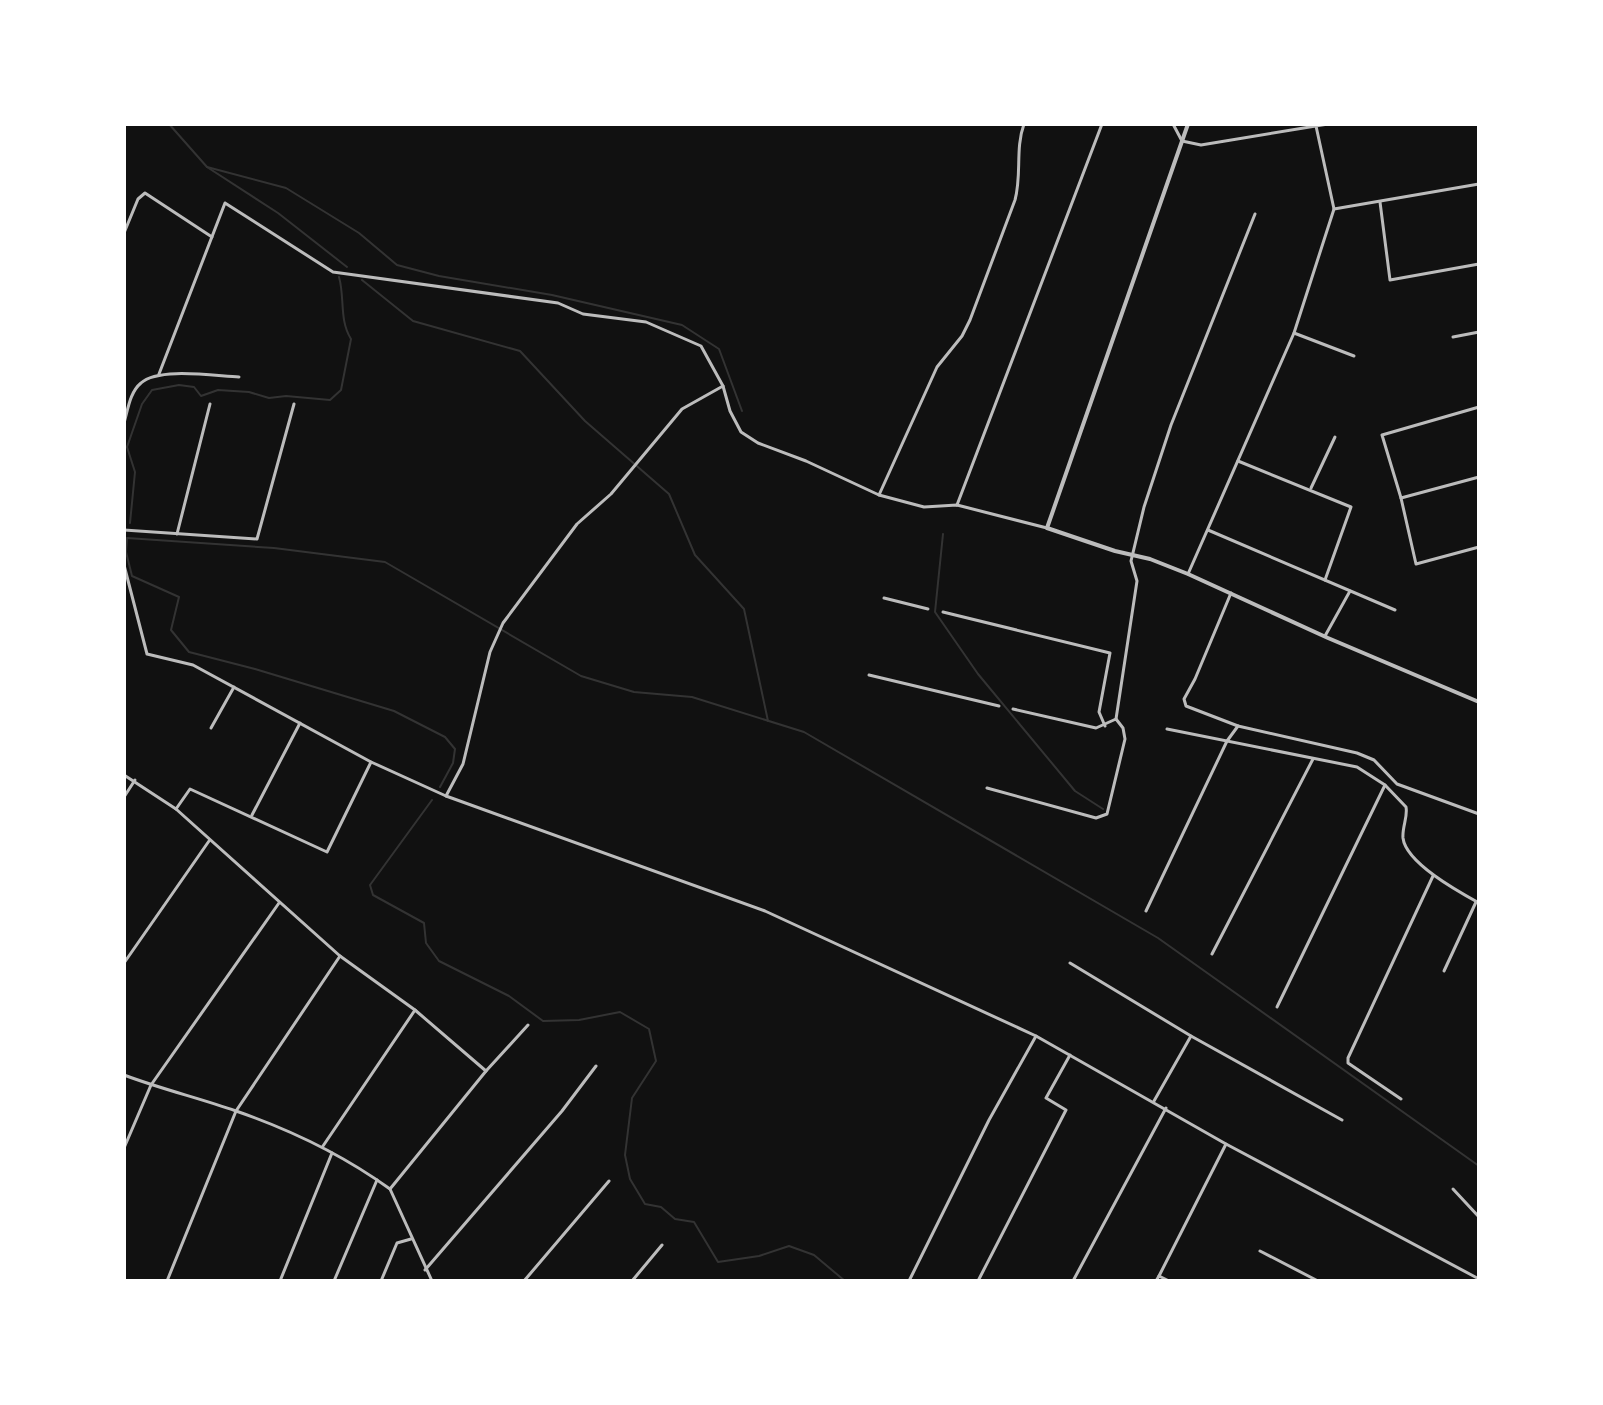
<svg xmlns="http://www.w3.org/2000/svg" width="1603" height="1405" font-family="'Fira Sans',sans-serif">
  <style>
    .lines { fill: none; stroke-linecap: round; stroke-linejoin: round }
    .stream { stroke: #333; stroke-width: 2 }
    .minor { stroke: #bcbcbc; stroke-width: 3 }
    .tertiary { stroke: #bcbcbc; stroke-width: 4 }
  </style>
  <rect width="100%" height="100%" fill="#111"/>
  <g class="lines">
    <g class="stream">
      <polyline points="169,124 207,167 278,213 347,267"/>
      <polyline points="207,167 286,188 359,233 397,265 439,276 552,295 682,325 719,349 742,411"/>
      <polyline points="362,280 413,321 520,351 585,421 669,494 695,555 744,609 768,721"/>
      <path d="M130,523L135,472L127,447L142,404L152,390L179,385L194,387L201,396L218,390L249,392L269,398L286,396L330,400L341,390L351,339C339,320 345,298 339,277"/>
      <polyline points="943,534 935,612 978,674 1075,791 1103,809"/>
      <polyline points="440,787 453,763 455,749 445,737 394,711 255,669 189,652 171,630 179,597 132,576 126,552 127,538 274,548 385,562 581,676 634,692 692,697 804,732 1158,938 1479,1166"/>
      <polyline points="432,800 370,885 373,895 424,923 426,943 439,961 509,996 543,1021 579,1020 620,1012 649,1029 656,1061 632,1098 625,1155 630,1179 645,1204 661,1207 675,1219 694,1222 718,1262 759,1256 789,1246 814,1255 845,1281"/>
    </g>
    <g class="minor">
      <polyline points="1173,124 1182,141 1201,145 1328,124"/>
      <polyline points="1380,202 1390,280 1479,264"/>
      <polyline points="1334,209 1479,184"/>
      <polyline points="124,233 138,199 145,193 212,237"/>
      <polyline points="1294,333 1354,356"/>
      <polyline points="1453,337 1479,332"/>
      <polyline points="159,374 225,203 333,272 558,303 583,314 646,322 701,346 723,386 730,411 741,432 758,443 806,461 879,495 924,507 957,505 1047,528"/>
      <polyline points="1479,407 1382,435 1401,498 1416,564 1479,547"/>
      <path d="M124,423C128,409 130,392 141,383C158,367 215,376 239,377"/>
      <polyline points="1238,461 1351,507 1325,580"/>
      <polyline points="1311,488 1335,437"/>
      <path d="M879,495L937,367L962,336L970,320L1015,200C1022,174 1015,149 1024,124"/>
      <polyline points="1401,498 1479,477"/>
      <polyline points="957,505 1102,124"/>
      <polyline points="124,530 257,539 294,404"/>
      <polyline points="1208,530 1395,610"/>
      <polyline points="177,534 210,404"/>
      <polyline points="124,565 147,654 193,665 371,762 446,796 765,911 1036,1036 1226,1144 1479,1279"/>
      <polyline points="1188,574 1294,333 1334,209 1316,126"/>
      <polyline points="1231,593 1195,679 1184,699 1186,706 1238,726"/>
      <polyline points="884,598 928,609"/>
      <polyline points="943,612 1110,653 1099,712 1105,726"/>
      <polyline points="1325,636 1350,591"/>
      <polyline points="869,675 999,706"/>
      <polyline points="1116,719 1137,581 1131,561 1144,507 1171,425 1255,214"/>
      <polyline points="211,728 234,687"/>
      <path d="M1167,729L1357,767L1385,785L1406,807C1408,817 1402,827 1403,838C1406,863 1459,892 1479,903"/>
      <polyline points="124,775 176,809 340,956 415,1010 486,1071"/>
      <polyline points="987,788 1096,818 1107,814 1125,739 1123,728 1116,719 1096,728 1013,709"/>
      <polyline points="446,796 463,764 490,652 503,623 577,524 611,494 682,409 723,386"/>
      <polyline points="124,797 135,780"/>
      <polyline points="176,809 190,789 327,852 371,762"/>
      <polyline points="252,815 300,723"/>
      <polyline points="1146,911 1227,741 1238,726 1357,753 1374,760 1397,784 1479,814"/>
      <polyline points="1212,954 1313,759"/>
      <polyline points="124,963 209,841"/>
      <polyline points="1070,963 1191,1036 1342,1120"/>
      <polyline points="1444,971 1476,902"/>
      <polyline points="1277,1007 1385,785"/>
      <path d="M124,1075C161,1089 199,1098 236,1111C291,1130 343,1155 390,1189L432,1281"/>
      <polyline points="1401,1099 1348,1063 1348,1058 1433,876"/>
      <polyline points="1154,1101 1191,1036"/>
      <polyline points="323,1146 415,1010"/>
      <polyline points="124,1148 151,1085 279,903"/>
      <polyline points="390,1189 486,1071 528,1025"/>
      <polyline points="1453,1189 1479,1217"/>
      <polyline points="1260,1251 1318,1281"/>
      <polyline points="425,1270 562,1111 596,1066"/>
      <polyline points="1159,1276 1226,1144"/>
      <polyline points="167,1281 236,1111 340,956"/>
      <polyline points="280,1281 332,1153"/>
      <polyline points="334,1281 377,1180"/>
      <polyline points="381,1281 397,1243 411,1239"/>
      <polyline points="524,1281 609,1181"/>
      <polyline points="632,1281 662,1245"/>
      <polyline points="909,1281 989,1120 1036,1036"/>
      <polyline points="978,1281 1066,1110 1046,1098 1070,1055"/>
      <polyline points="1073,1281 1166,1108"/>
      <polyline points="1156,1281 1159,1276 1169,1281"/>
    </g>
    <polyline class="tertiary" points="1188,124 1047,528 1115,551 1150,559 1188,574 1328,638 1479,702"/>
  </g>
  <rect width="1603" height="1405" fill="none" stroke="#ffffff" stroke-width="252"/>
</svg>
